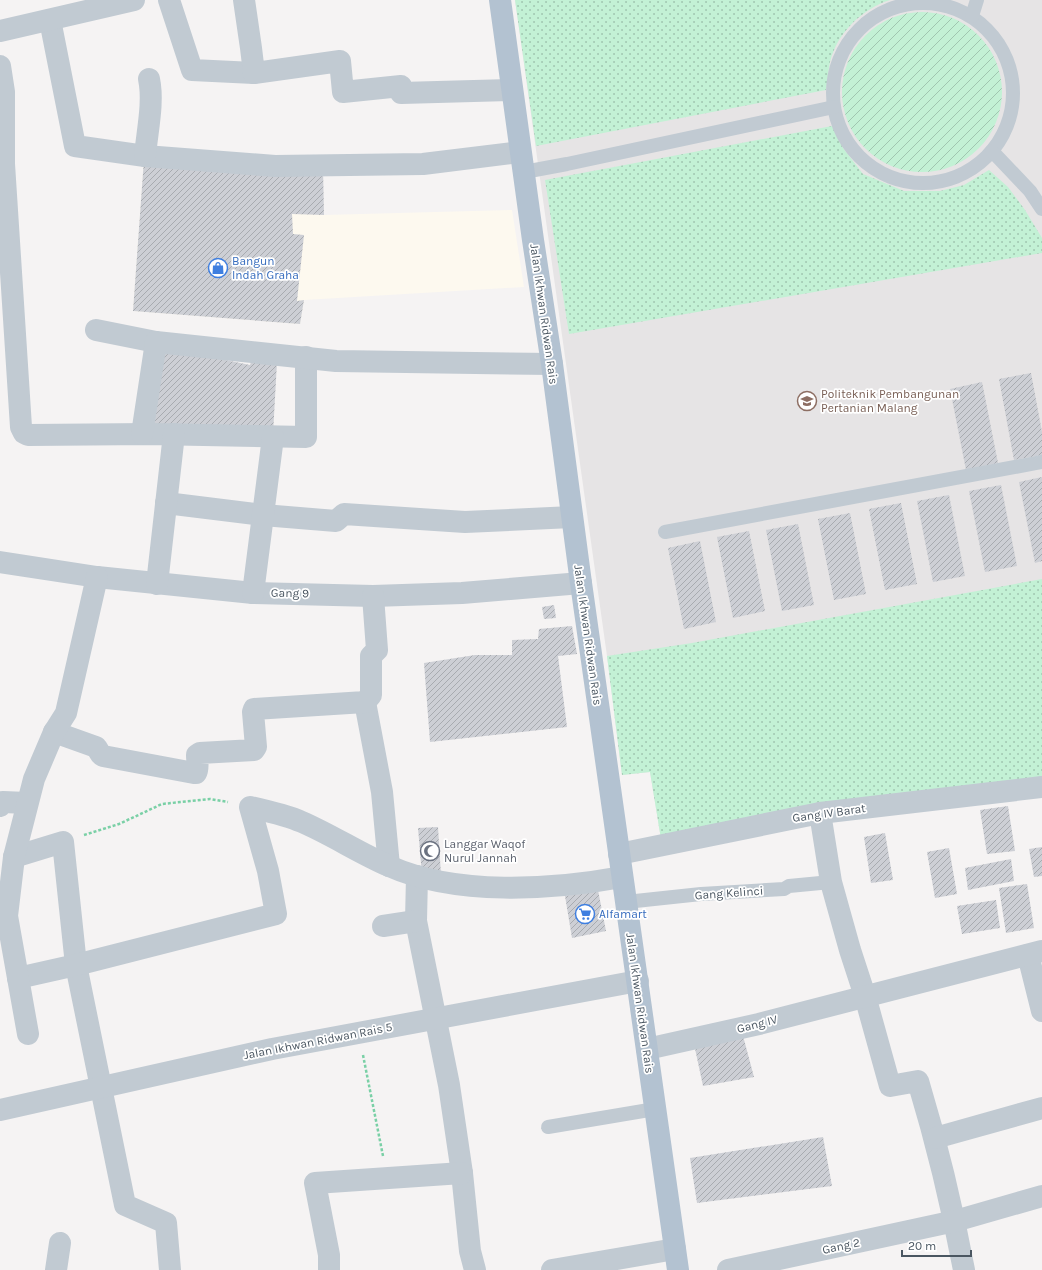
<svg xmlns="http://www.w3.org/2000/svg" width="1042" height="1270" font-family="Karla,sans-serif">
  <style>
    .commercial { fill: #fdf9ef }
    .education { fill: #e6e4e5 }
    .grass { fill: url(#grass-dots) }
    .garden { fill: url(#garden-furrows) }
    .building { fill: url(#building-hatch) }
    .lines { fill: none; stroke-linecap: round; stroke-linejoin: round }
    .path { stroke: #7ad0a6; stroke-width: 2.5; stroke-dasharray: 3 2; stroke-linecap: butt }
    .service { stroke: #c1cad2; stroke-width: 14 }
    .minor { stroke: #c1cad2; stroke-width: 22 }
    .primary { stroke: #b3c2d1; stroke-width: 22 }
    .labels { text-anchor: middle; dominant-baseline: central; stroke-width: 3.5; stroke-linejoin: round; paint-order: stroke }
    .shop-label { font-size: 12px; fill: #366cbe; stroke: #fff; text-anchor: start }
    .street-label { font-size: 12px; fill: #4a5661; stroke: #fff }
    .education-label { font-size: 12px; fill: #785e54; stroke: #fff; text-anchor: start }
    .worship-label { font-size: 12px; fill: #5b616d; stroke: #fff; text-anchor: start }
  </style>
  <defs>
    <pattern id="grass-dots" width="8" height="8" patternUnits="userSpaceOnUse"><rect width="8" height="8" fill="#c3f1d5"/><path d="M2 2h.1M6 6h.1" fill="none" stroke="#a0c6b0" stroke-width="1.8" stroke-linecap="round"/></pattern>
    <pattern id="garden-furrows" width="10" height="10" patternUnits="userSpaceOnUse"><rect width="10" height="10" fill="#c3f1d5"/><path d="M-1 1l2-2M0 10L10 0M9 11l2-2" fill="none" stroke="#a0c6b0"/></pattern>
    <pattern id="building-hatch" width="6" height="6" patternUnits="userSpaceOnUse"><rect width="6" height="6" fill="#cdcfd5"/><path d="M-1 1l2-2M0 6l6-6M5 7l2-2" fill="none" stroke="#a8abb0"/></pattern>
  </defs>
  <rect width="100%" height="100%" fill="#f5f3f3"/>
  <polygon class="commercial" points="144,159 324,215 512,210 524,287 304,300 300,324 133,311"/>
  <polygon class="education" points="515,0 1042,0 1042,783 661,839 650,772 622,775 607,656"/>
  <g class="grass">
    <path d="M515,0H890C862,9 837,33 830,62C828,71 828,80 826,90L536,146Z"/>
    <polygon points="832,126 843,148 863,174 904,191 940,191 964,185 989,170 1008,187 1025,210 1042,238 1042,253 569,334 545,180"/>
    <polygon points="1042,579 1042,783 661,839 650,772 622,775 607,656 692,643"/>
  </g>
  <circle class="garden" cx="922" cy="92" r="80"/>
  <g class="building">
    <polygon points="144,159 323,168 324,215 292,214 293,234 304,235 297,301 304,300 300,324 133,311"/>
    <polygon points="162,347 250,365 252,359 277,362 273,434 148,431"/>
    <polygon points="1031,373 1042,432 1042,455 1014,460 999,379"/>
    <polygon points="982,382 998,463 966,470 950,389"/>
    <polygon points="1042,477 1042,561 1035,563 1019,482"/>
    <polygon points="1001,485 1017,566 985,572 969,491"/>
    <polygon points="949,495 965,576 933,582 917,501"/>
    <polygon points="901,503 917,584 885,590 869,509"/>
    <polygon points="850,513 866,594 834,600 818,519"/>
    <polygon points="798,524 814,605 782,611 766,530"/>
    <polygon points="749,531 765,611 733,618 717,537"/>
    <polygon points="700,541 716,622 684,629 668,548"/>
    <polygon points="554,605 556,618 544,619 542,607"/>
    <polygon points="572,626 577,654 558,656 567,727 430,742 424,663 475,655 512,655 512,640 538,639 539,629"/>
    <polygon points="1008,806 1015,851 987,854 980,810"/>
    <polygon points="438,827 441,875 422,875 418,828"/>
    <polygon points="885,833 893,880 871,883 864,837"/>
    <polygon points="1042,847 1042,876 1034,877 1029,849"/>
    <polygon points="949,848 957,894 935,898 927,852"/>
    <polygon points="1011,859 1014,881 968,890 965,868"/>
    <polygon points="1027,884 1034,928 1006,933 999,888"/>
    <polygon points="598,890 606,931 572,938 565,896"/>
    <polygon points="996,900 1000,928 962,934 957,906"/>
    <polygon points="742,1032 754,1077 703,1086 694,1044"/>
    <polygon points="823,1137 832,1186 697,1203 690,1158"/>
  </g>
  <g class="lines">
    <g class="path">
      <polyline points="84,835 119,824 162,804 210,799 228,802"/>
      <polyline points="363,1055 383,1156"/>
    </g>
    <g class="service">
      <circle cx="923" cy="93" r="90"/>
      <polyline points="972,16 977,0"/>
      <polyline points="992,151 1030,191 1042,209"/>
      <polyline points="524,172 567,164 834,107"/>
      <polyline points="665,532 1042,462"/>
      <polyline points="626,902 701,894 784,889 789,886 831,882"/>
      <polyline points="548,1127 655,1109"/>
    </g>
    <g class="minor">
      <polyline points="169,0 192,70 254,73"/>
      <polyline points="244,0 251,48 254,73 340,61 343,92 401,86 401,93 512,90"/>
      <polyline points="50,20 75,146 145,156 275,166 423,164 520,152"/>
      <polyline points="0,31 134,0"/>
      <polyline points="0,66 4,92 4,164 21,427 24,433 28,435 151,434 306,437 306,357"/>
      <path d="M145,156C147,132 154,102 149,79"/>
      <polyline points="96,330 156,342"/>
      <polyline points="142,434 156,342 336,361 552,364"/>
      <polyline points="166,503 263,515 336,521 344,514 465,522 572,517"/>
      <polyline points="0,562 97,577 253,593 373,596 462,593 581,583"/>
      <polyline points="157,584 174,434"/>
      <polyline points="253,593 273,437"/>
      <polyline points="365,702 382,792 389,866"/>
      <path d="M54,732L96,747C99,750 99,754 103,756L194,773H196C199,768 197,761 197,755L200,753L254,750L256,747L253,712L254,709L365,702L371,695V656L377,650L373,596"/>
      <polyline points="0,806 3,802 27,803"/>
      <path d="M820,813L831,882L850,950L865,996L890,1086L918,1081C937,1144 952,1206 964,1270"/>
      <polyline points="619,854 820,813 1042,787"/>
      <polyline points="14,857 63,842 76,965 125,1205 166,1223 170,1270"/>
      <polyline points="417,876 416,921 449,1085 462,1173 470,1251 475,1270"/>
      <polyline points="383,926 416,921"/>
      <polyline points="1028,955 1042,1011"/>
      <path d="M18,978L76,965L276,914L268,871L250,807C268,811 286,815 302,822C332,835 359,853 389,866C456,896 551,890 622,877"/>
      <polyline points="28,1034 7,916 14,857 34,779 54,732 66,713 97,577"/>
      <polyline points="647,1049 759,1024 1042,951"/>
      <polyline points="0,1110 272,1049 638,981"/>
      <polyline points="935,1138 1042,1108"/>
      <polyline points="56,1270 60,1243"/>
      <polyline points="329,1270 329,1255 315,1183 462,1173"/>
      <polyline points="552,1270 675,1249"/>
      <polyline points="728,1270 955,1221 1042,1196"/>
    </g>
    <polyline class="primary" points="500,0 533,240 552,364 581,583 678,1270"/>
  </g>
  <defs>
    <symbol id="shop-ring" viewBox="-11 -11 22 22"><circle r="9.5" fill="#fff" stroke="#3f7fe0" stroke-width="1.5"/><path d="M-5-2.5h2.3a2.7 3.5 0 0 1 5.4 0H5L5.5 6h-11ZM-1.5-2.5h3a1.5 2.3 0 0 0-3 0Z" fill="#3f7fe0"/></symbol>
    <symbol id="university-ring" viewBox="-11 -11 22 22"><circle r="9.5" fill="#fff" stroke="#8d6e63" stroke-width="1.5"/><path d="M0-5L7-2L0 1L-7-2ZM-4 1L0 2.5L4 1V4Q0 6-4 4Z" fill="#8d6e63"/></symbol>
    <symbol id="mosque-ring" viewBox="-11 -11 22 22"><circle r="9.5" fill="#fff" stroke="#6b7280" stroke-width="1.5"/><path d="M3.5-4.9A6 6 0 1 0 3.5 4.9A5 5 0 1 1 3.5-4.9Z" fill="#6b7280"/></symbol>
    <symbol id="supermarket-ring" viewBox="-11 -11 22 22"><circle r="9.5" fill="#fff" stroke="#3f7fe0" stroke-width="1.5"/><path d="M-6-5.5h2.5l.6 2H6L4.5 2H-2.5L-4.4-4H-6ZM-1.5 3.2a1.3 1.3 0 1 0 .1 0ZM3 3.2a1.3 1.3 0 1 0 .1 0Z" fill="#3f7fe0"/></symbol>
  </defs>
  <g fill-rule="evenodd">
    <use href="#shop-ring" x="207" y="257" width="22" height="22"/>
    <use href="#university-ring" x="796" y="390" width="22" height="22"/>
    <use href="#mosque-ring" x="419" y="840" width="22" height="22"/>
    <use href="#supermarket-ring" x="574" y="903" width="22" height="22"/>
  </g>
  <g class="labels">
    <g class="shop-label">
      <text x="232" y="261">Bangun<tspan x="232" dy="14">Indah Graha</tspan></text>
      <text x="599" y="914">Alfamart</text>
    </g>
    <g class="street-label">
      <text transform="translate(544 314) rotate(82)">Jalan Ikhwan Ridwan Rais</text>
      <text transform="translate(290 593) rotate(1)">Gang 9</text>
      <text transform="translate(588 635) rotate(82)">Jalan Ikhwan Ridwan Rais</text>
      <text transform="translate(829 813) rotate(-8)">Gang IV Barat</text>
      <text transform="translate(729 893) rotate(-4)">Gang Kelinci</text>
      <text transform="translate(640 1003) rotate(82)">Jalan Ikhwan Ridwan Rais</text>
      <text transform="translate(757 1024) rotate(-14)">Gang IV</text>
      <text transform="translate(318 1041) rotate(-11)">Jalan Ikhwan Ridwan Rais 5</text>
      <text transform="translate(841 1246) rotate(-12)">Gang 2</text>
    </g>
    <g class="education-label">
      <text x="821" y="394">Politeknik Pembangunan<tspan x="821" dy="14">Pertanian Malang</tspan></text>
    </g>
    <g class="worship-label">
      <text x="444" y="844">Langgar Waqof<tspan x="444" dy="14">Nurul Jannah</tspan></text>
    </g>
  </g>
  <path d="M902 1250v6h69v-6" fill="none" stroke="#4a5661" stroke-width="2"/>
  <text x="908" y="1250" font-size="12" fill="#4a5661" stroke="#ffffff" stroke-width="3" paint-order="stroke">20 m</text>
</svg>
